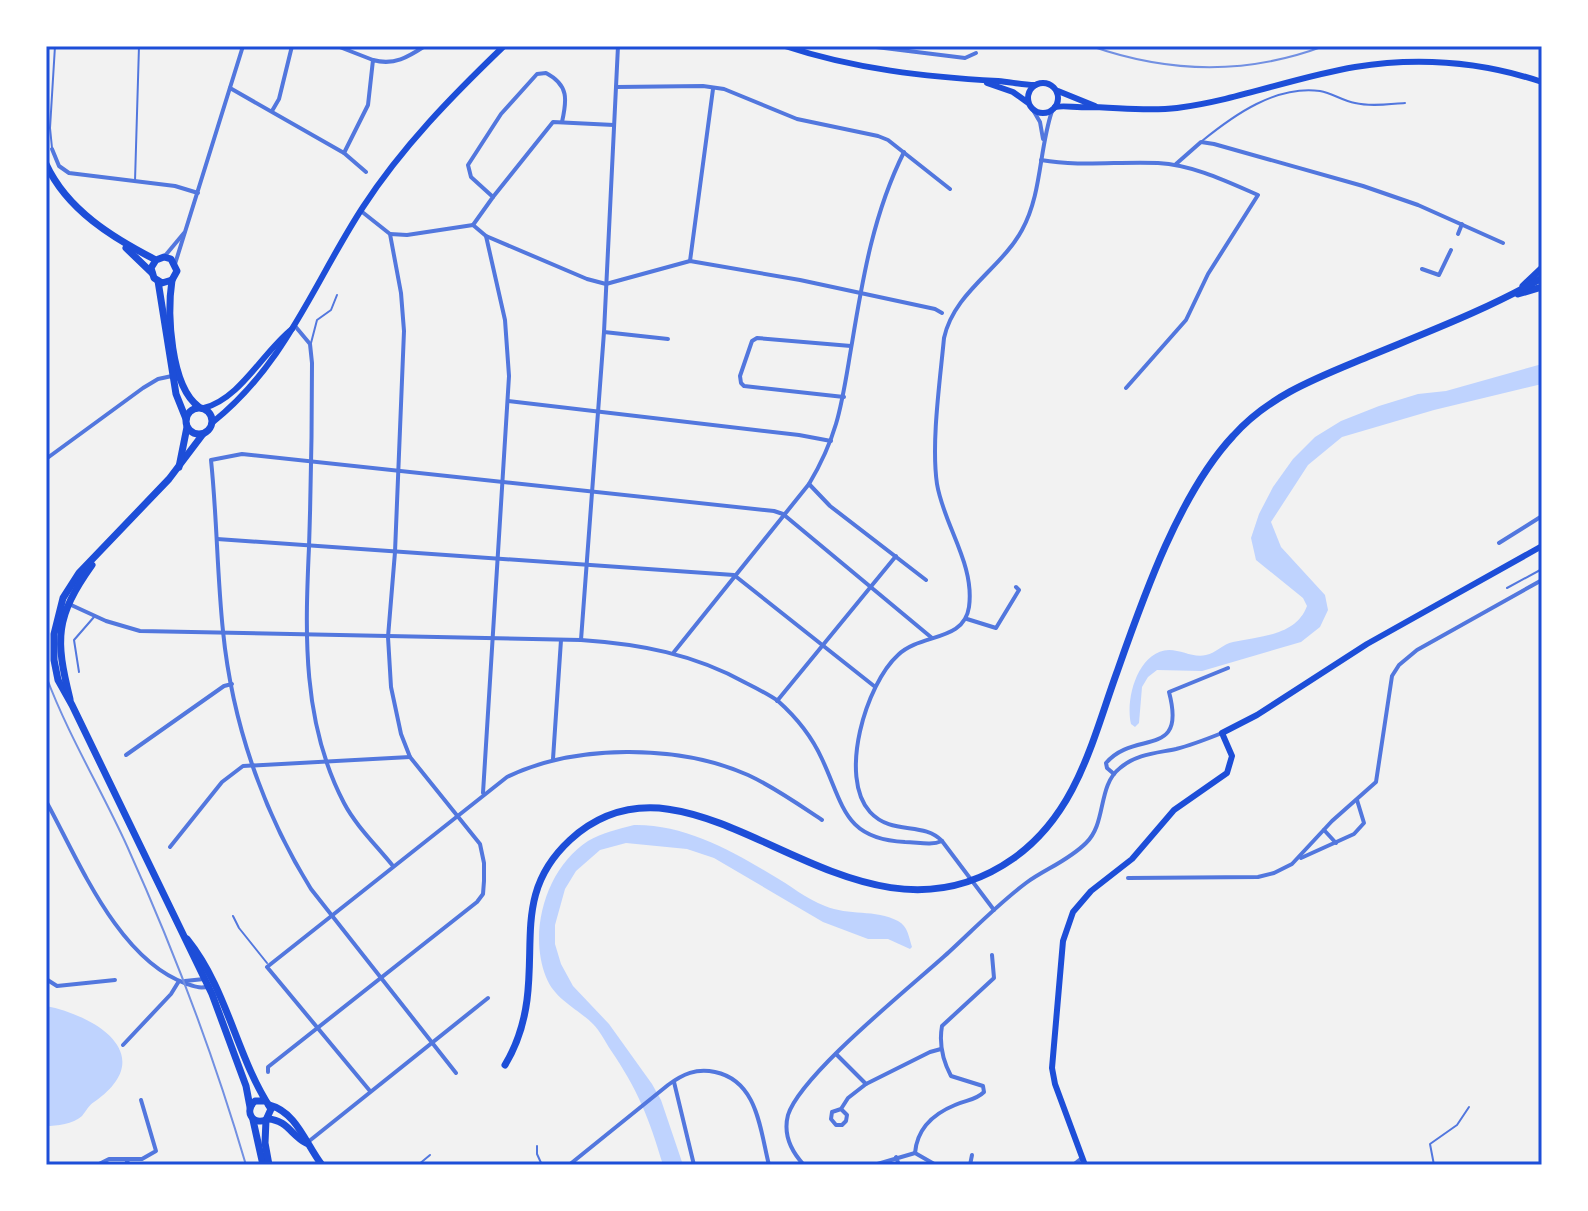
<svg xmlns="http://www.w3.org/2000/svg" width="1588" height="1211" font-family="Arial,sans-serif">
  <style>
    .water { fill: #bfd3fe }
    .lines { fill: none; stroke-linecap: round; stroke-linejoin: round }
    .service { stroke: #5277de; stroke-width: 2 }
    .minor { stroke: #5277de; stroke-width: 4 }
    .secondary { stroke: #1d4ed8; stroke-width: 6 }
    .primary { stroke: #1d4ed8; stroke-width: 7 }
    .trunk { stroke: #1d4ed8; stroke-width: 7 }
    .rail { stroke: #7290e2; stroke-width: 2 }
    .neatline { fill: none; stroke: #1d4ed8; stroke-width: 3 }
  </style>
  <rect width="100%" height="100%" fill="#f2f2f2"/>
  <g class="water">
    <path d="M1542,364V384L1434,410L1342,437L1308,465L1271,522L1281,547L1325,595L1328,610L1320,627L1301,642L1202,671L1157,670L1148,677L1142,687L1139,723L1135,727L1131,724C1125,699 1138,651 1169,650C1182,650 1193,658 1206,655C1216,653 1223,644 1233,642C1260,636 1296,636 1307,606L1303,598L1256,560L1251,538L1259,514L1273,487L1293,459L1315,437L1341,421L1379,406L1418,394L1446,391Z"/>
    <path d="M634,825C683,824 731,850 772,875C790,885 806,899 825,906C849,916 875,909 898,921C908,926 909,938 912,947L910,949L888,939H868L823,922L714,858L687,849L626,843L600,850L576,871L565,889L555,925V944L561,964L573,986L609,1024L652,1084L661,1100L683,1165H663C649,1118 638,1090 610,1049C605,1041 600,1031 593,1024C577,1008 555,1000 546,977C528,932 546,868 588,841C601,833 619,829 634,825Z"/>
    <path d="M46,1006C97,1016 160,1056 94,1102C89,1105 86,1111 82,1116C73,1124 57,1126 46,1126Z"/>
  </g>
  <g class="lines">
    <g class="service">
      <path d="M1202,141C1234,115 1276,85 1320,91C1332,93 1343,101 1355,103C1371,107 1389,104 1405,103"/>
      <polyline points="52,148 50,128 55,46"/>
      <polyline points="135,181 139,46"/>
      <polyline points="311,343 317,320 331,310 337,295"/>
      <polyline points="1507,588 1542,569"/>
      <polyline points="79,672 74,640 94,617"/>
      <polyline points="233,916 239,928 267,963"/>
      <polyline points="537,1146 537,1154 542,1165"/>
      <polyline points="418,1165 430,1155"/>
      <polyline points="1434,1165 1430,1144 1457,1125 1469,1107"/>
    </g>
    <g class="minor">
      <polyline points="337,46 373,60"/>
      <polyline points="479,46 480,47"/>
      <polyline points="868,46 965,58 976,53"/>
      <polyline points="616,87 703,86 724,89 797,119 878,136 888,140 950,189"/>
      <polyline points="230,88 344,153 366,172"/>
      <polyline points="1033,110 1040,122 1043,139"/>
      <polyline points="272,111 279,99 292,46"/>
      <polyline points="52,149 59,166 69,173 175,186 198,193"/>
      <path d="M344,153L368,105L373,60C394,66 408,57 425,46"/>
      <path d="M1041,160C1081,167 1119,161 1158,163C1193,165 1226,181 1258,195L1208,274L1186,320L1126,388"/>
      <polyline points="1176,164 1201,142 1214,144 1363,186 1418,205 1503,243"/>
      <polyline points="493,197 553,122 614,125"/>
      <path d="M473,225L493,197L471,177L468,165L501,114L537,74L546,73C569,85 567,100 562,122"/>
      <polyline points="390,234 407,235 473,225 486,236 587,279 606,284 690,261 800,280 935,309 942,313"/>
      <polyline points="1458,234 1462,224"/>
      <polyline points="164,257 184,233"/>
      <polyline points="690,261 713,89"/>
      <polyline points="175,264 243,46"/>
      <polyline points="1422,269 1439,275 1451,250"/>
      <path d="M295,326L310,344L312,363C312,424 311,486 309,547C305,634 302,723 344,803C356,826 377,846 393,866"/>
      <polyline points="604,332 668,339"/>
      <polyline points="844,397 744,386 741,383 740,376 752,341 757,338 851,346"/>
      <polyline points="508,401 799,435 831,441"/>
      <polyline points="46,459 143,388 158,379 172,376"/>
      <polyline points="809,484 830,506 926,580"/>
      <polyline points="217,539 734,575 874,686"/>
      <polyline points="1499,543 1542,516"/>
      <path d="M69,604L106,621L140,631L581,640C640,644 694,654 746,683C756,688 768,694 778,701C796,717 812,737 822,759C844,806 844,839 905,842C918,842 930,846 942,841L994,910"/>
      <polyline points="967,619 996,628 1019,590 1016,587"/>
      <polyline points="581,640 604,332 618,46"/>
      <path d="M674,652L809,484C840,432 842,400 852,343C863,276 874,212 904,152"/>
      <polyline points="777,701 896,556"/>
      <polyline points="126,755 224,686 232,684"/>
      <polyline points="553,759 561,640"/>
      <path d="M1114,774L1107,768L1106,763C1135,729 1187,760 1169,692L1228,668"/>
      <polyline points="483,793 509,376 505,320 486,236"/>
      <path d="M46,801C79,861 118,960 187,984C196,987 201,989 210,986"/>
      <polyline points="1324,830 1336,843"/>
      <path d="M942,841C923,821 892,836 870,812C838,777 866,684 898,655C921,633 964,642 969,607C975,564 944,526 937,484C931,443 940,381 944,338C954,292 1001,269 1022,230C1042,194 1039,149 1052,111"/>
      <polyline points="170,847 222,782 243,766 410,757"/>
      <polyline points="1301,858 1354,834 1364,823 1357,800"/>
      <polyline points="1128,878 1258,877 1274,873 1292,864 1332,821 1376,782 1392,676 1399,665 1417,650 1542,580"/>
      <polyline points="46,979 57,986 115,980"/>
      <polyline points="185,981 204,979"/>
      <polyline points="123,1045 171,994 179,981"/>
      <polyline points="836,1054 866,1084 930,1052 941,1049"/>
      <polyline points="268,1072 268,1067 477,902 483,894 484,881 484,863 480,844 410,757 401,734 391,687 388,637 395,552 404,331 401,293 390,234 361,211"/>
      <path d="M456,1073L311,889C263,812 232,722 223,631C217,574 217,517 211,460L242,454L774,511L783,514L932,638"/>
      <polyline points="674,1082 694,1165"/>
      <path d="M370,1091L267,967L507,777C575,744 678,744 748,775C774,787 798,804 822,820"/>
      <polyline points="841,1109 847,1115 846,1121 842,1125 836,1125 831,1119 832,1112 841,1109 848,1098 866,1084"/>
      <polyline points="308,1142 488,998"/>
      <path d="M915,1153C917,1129 933,1114 955,1105C965,1100 975,1101 984,1092L983,1086L951,1076C943,1061 939,1043 942,1026L994,978L992,955"/>
      <polyline points="896,1157 899,1165"/>
      <polyline points="97,1165 109,1159 126,1159"/>
      <polyline points="129,1165 126,1159 142,1159 156,1151 141,1100"/>
      <path d="M569,1165L668,1085C683,1074 696,1068 715,1072C758,1081 760,1130 769,1165"/>
      <path d="M804,1165C791,1151 783,1134 788,1115C801,1074 913,985 949,952C974,929 998,904 1026,883C1045,869 1068,861 1086,843C1107,823 1097,786 1120,768C1136,754 1157,753 1176,749C1192,745 1207,739 1222,733"/>
      <polyline points="874,1165 915,1153 936,1165"/>
      <polyline points="970,1165 972,1155"/>
      <polyline points="1073,1165 1082,1158"/>
    </g>
    <g class="secondary">
      <path d="M785,46C854,69 926,77 998,81C1011,82 1022,85 1035,85"/>
      <circle cx="1043" cy="98" r="15"/>
      <polyline points="987,83 1013,92 1027,102"/>
      <polyline points="1058,91 1095,106"/>
      <path d="M1055,107C1066,105 1075,108 1086,107C1116,107 1146,112 1177,108C1238,100 1295,77 1355,67C1417,57 1482,62 1542,82"/>
      <path d="M204,408C241,398 262,353 292,329"/>
      <path d="M213,422C286,364 314,282 363,207C402,147 452,96 504,46"/>
      <polyline points="1085,1165 1055,1084 1052,1068 1063,941 1073,912 1091,891 1132,859 1174,810 1227,773 1232,756 1222,733 1257,715 1367,644 1542,546"/>
    </g>
    <g class="primary">
      <path d="M46,164C67,210 113,238 156,260L164,257L171,259L177,271L172,280L162,283L154,278L151,268L156,260"/>
      <polyline points="126,248 152,273"/>
      <path d="M172,280C167,313 170,386 199,407"/>
      <polyline points="158,281 176,394 186,419"/>
      <circle cx="199" cy="421" r="13"/>
      <polyline points="203,434 169,479 79,573 63,598 54,634 54,660 58,680 72,705 212,994 246,1086 250,1107"/>
      <polyline points="179,467 187,427"/>
      <path d="M70,699C55,639 55,617 92,565"/>
      <path d="M187,939C228,990 236,1056 271,1109L266,1120C252,1125 244,1111 255,1101H265"/>
      <path d="M269,1105C297,1112 306,1145 322,1165"/>
      <path d="M268,1119C287,1120 291,1135 306,1143"/>
      <polyline points="253,1120 263,1165"/>
      <polyline points="266,1120 265,1143 269,1165"/>
    </g>
    <g class="trunk">
      <polyline points="1523,286 1542,268"/>
      <polyline points="1518,294 1542,287"/>
      <path d="M505,1065C517,1045 524,1023 527,1000C535,938 517,889 570,840C699,722 849,975 1014,858C1077,813 1092,741 1117,672C1143,598 1179,494 1233,436C1270,394 1322,376 1372,355C1430,331 1488,309 1542,278"/>
    </g>
    <g class="rail">
      <path d="M1091,46C1168,73 1247,75 1324,46"/>
      <path d="M46,676C68,735 101,789 127,846C174,950 214,1056 246,1165"/>
    </g>
  </g>
  <rect width="1588" height="1211" fill="none" stroke="#ffffff" stroke-width="96"/>
  <rect x="48" y="48" width="1492" height="1115" class="neatline"/>
</svg>
